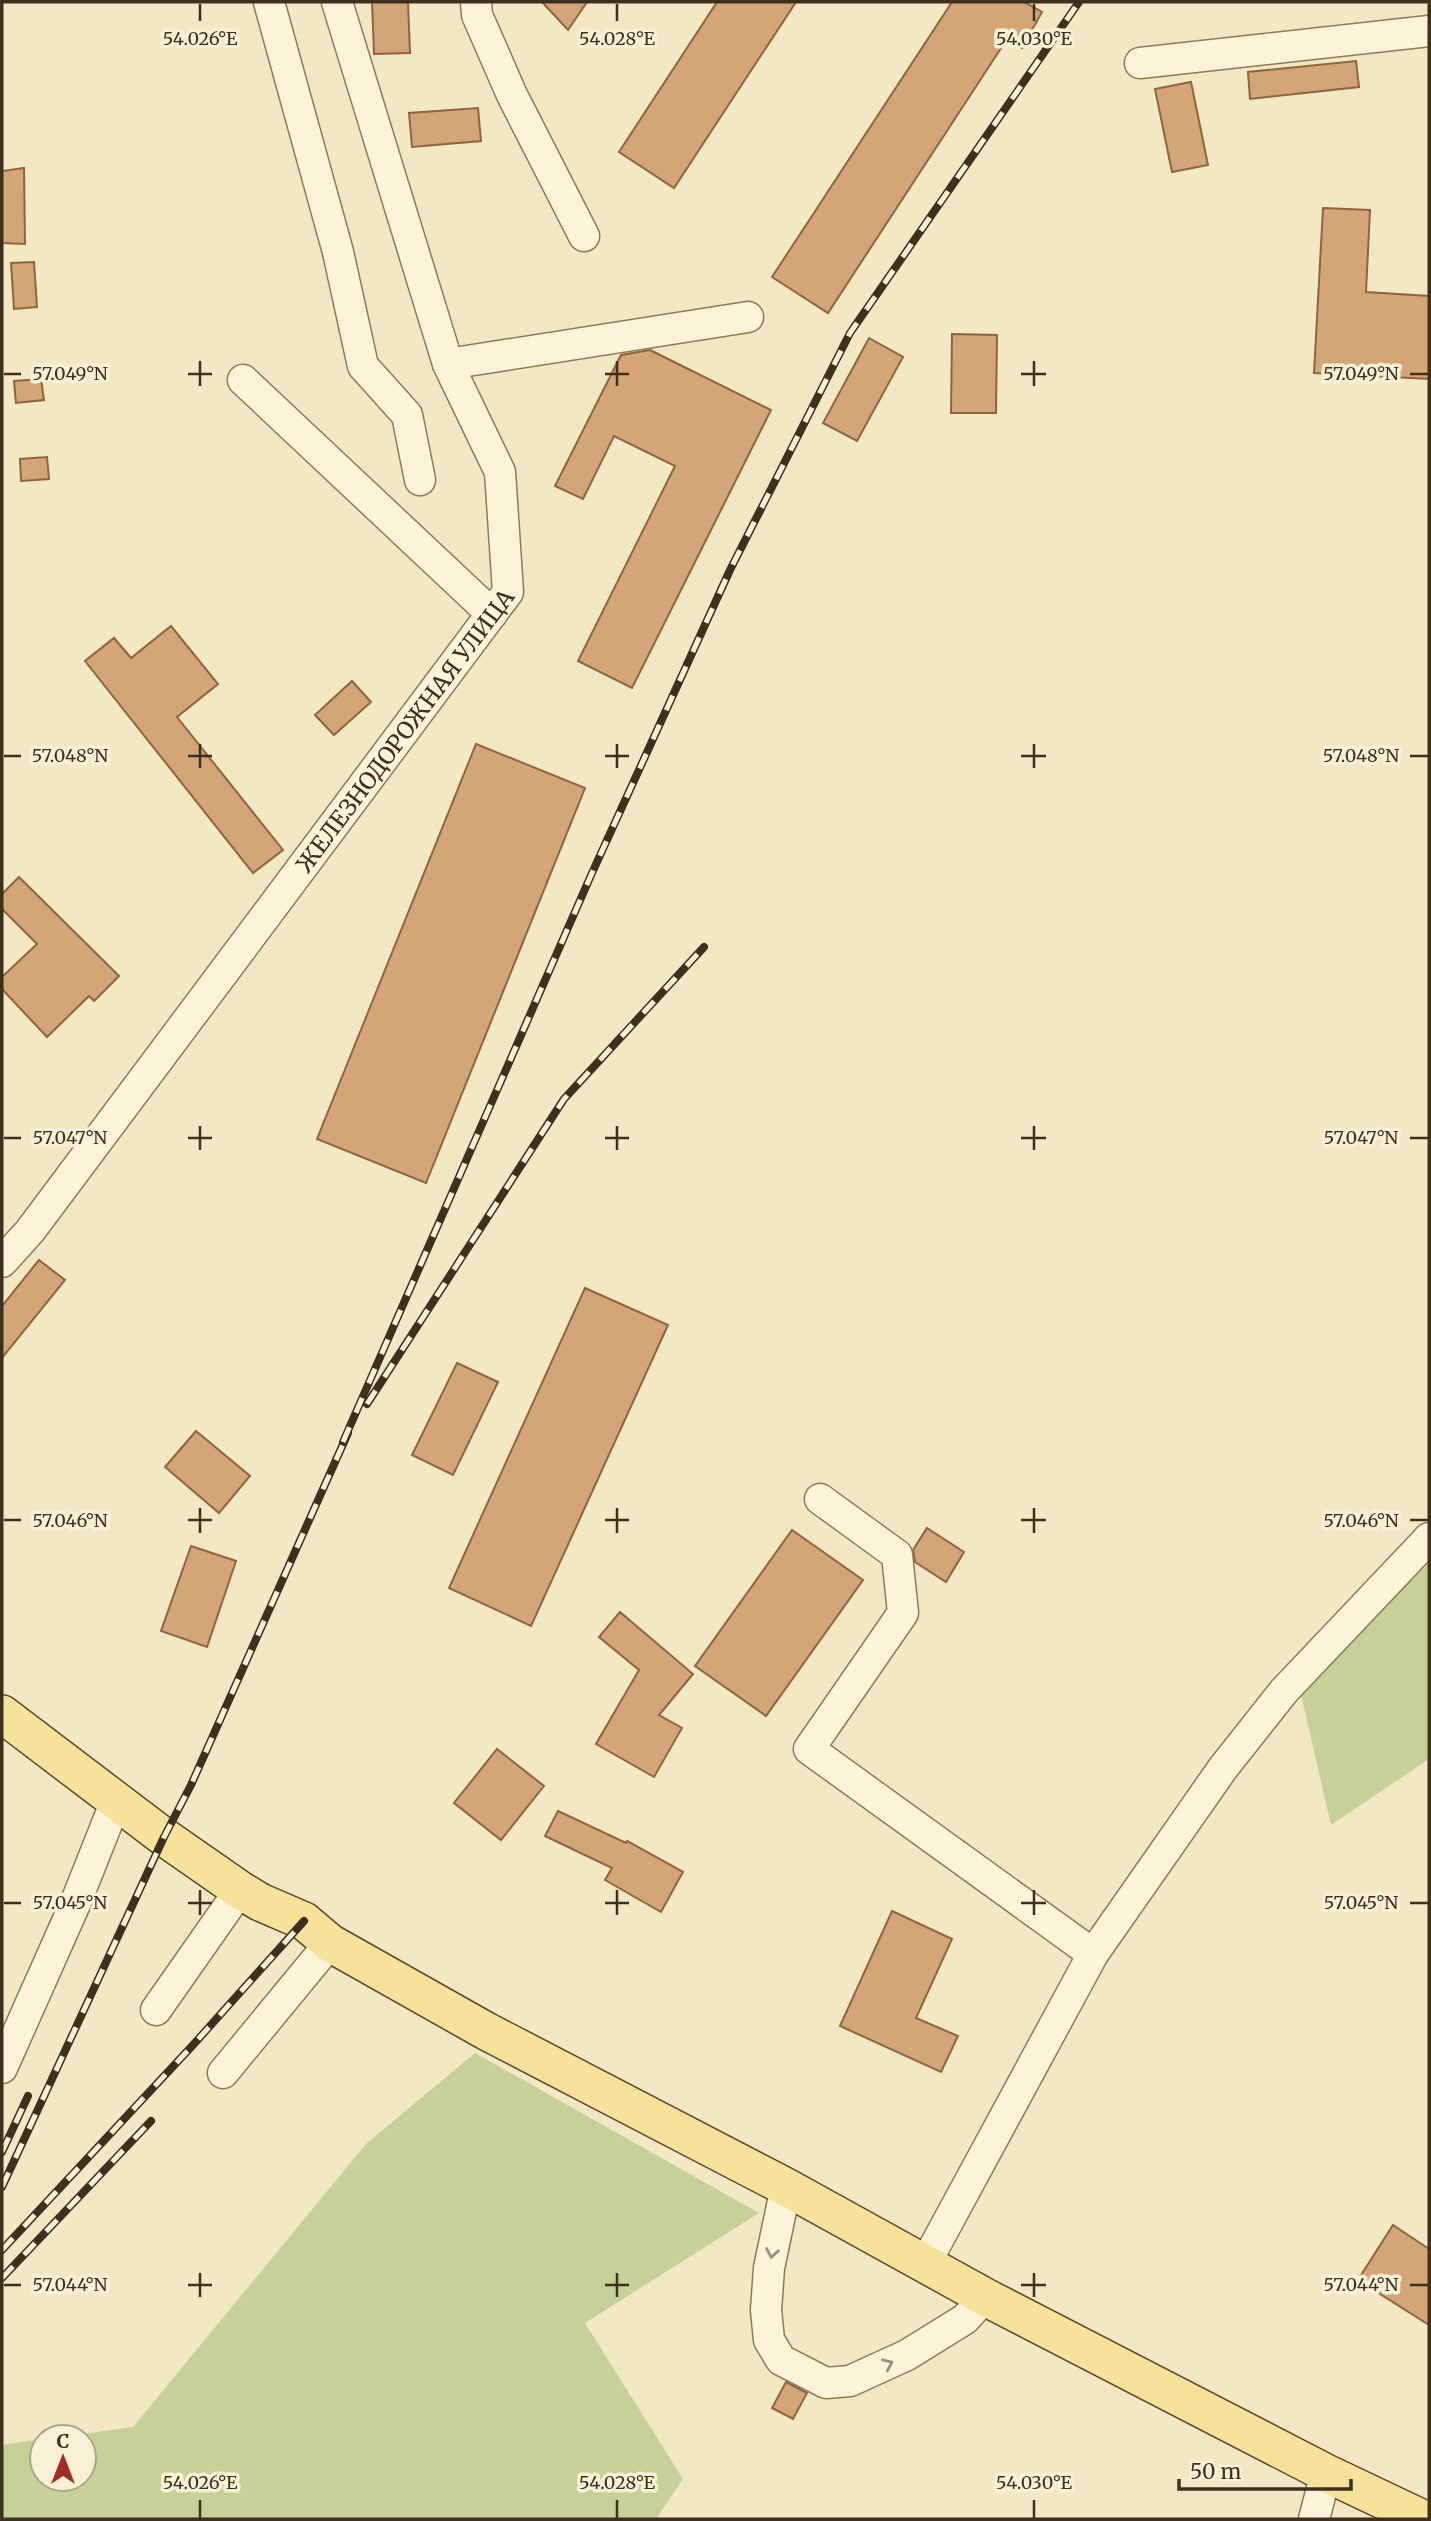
<svg xmlns="http://www.w3.org/2000/svg" width="1431" height="2521" font-family="Merriweather,serif">
  <style>
    .green { fill: #c6d197 }
    .building { fill: #d3a577; stroke: #90643c; stroke-width: 2 }
    .lines { fill: none; stroke-linecap: round; stroke-linejoin: round }
    .minor-casing { stroke: #8f7a59; stroke-width: 33 }
    .major-casing { stroke: #5c472d; stroke-width: 40 }
    .minor { stroke: #fbf4d9; stroke-width: 30 }
    .major { stroke: #f7e29a; stroke-width: 37 }
    .rail-casing { stroke: #3d301e; stroke-width: 8 }
    .rail { stroke: #f8f1d5; stroke-width: 5; stroke-dasharray: 16; stroke-linecap: butt }
    .oneway { stroke: #9c927c }
    .ticks { fill: none; stroke: #3d301e; stroke-width: 2.5 }
    .labels { text-anchor: middle; dominant-baseline: central; stroke-width: 7; stroke-linejoin: round; paint-order: stroke }
    .street-label { font-size: 23px; fill: #3d301e; stroke: #f8f1d5 }
    .ticks-label { font-size: 18px; text-anchor: middle; fill: #3d301e; stroke: #f8f1d5; stroke-width: 7; stroke-linejoin: round; paint-order: stroke }
  </style>
  <rect width="100%" height="100%" fill="#f2e8c4"/>
  <g class="green">
    <polygon points="1429,1564 1429,1759 1331,1825 1297,1677"/>
    <polygon points="475,2053 759,2213 585,2323 683,2479 656,2519 2,2519 2,2445 42,2439 42,2479 84,2479 84,2437 60,2437 133,2427 366,2144"/>
  </g>
  <g class="building">
    <polygon points="372,2 408,2 410,53 374,54"/>
    <polygon points="542,2 587,2 568,30"/>
    <polygon points="717,2 796,2 674,188 619,152"/>
    <polygon points="952,2 1024,2 1042,12 1022,48 1007,39 828,313 772,277"/>
    <polygon points="1356,61 1359,87 1250,99 1248,72"/>
    <polygon points="1191,82 1208,165 1172,172 1155,89"/>
    <polygon points="478,108 481,141 412,147 409,113"/>
    <polygon points="24,168 25,244 2,243 2,171"/>
    <polygon points="1323,208 1370,210 1366,292 1429,296 1429,379 1314,373"/>
    <polygon points="34,262 37,307 14,309 11,263"/>
    <polygon points="952,334 997,335 996,413 951,413"/>
    <polygon points="869,338 903,357 857,441 823,423"/>
    <polygon points="650,350 771,410 632,688 578,661 675,466 614,436 583,499 555,486 621,355"/>
    <polygon points="41,379 44,400 16,403 14,381"/>
    <polygon points="47,457 49,479 21,481 20,459"/>
    <polygon points="171,626 218,684 177,717 283,850 253,873 85,661 114,638 131,658"/>
    <polygon points="352,681 371,702 334,735 315,715"/>
    <polygon points="476,744 585,788 426,1183 317,1139"/>
    <polygon points="19,877 119,976 94,1001 89,996 47,1037 2,989 2,977 37,944 2,909 2,894"/>
    <polygon points="39,1260 65,1280 2,1358 2,1306"/>
    <polygon points="585,1288 668,1325 531,1626 449,1588"/>
    <polygon points="457,1363 498,1382 453,1475 412,1455"/>
    <polygon points="196,1431 250,1476 219,1513 165,1467"/>
    <polygon points="927,1528 964,1552 946,1582 915,1562 913,1550"/>
    <polygon points="792,1530 863,1580 766,1716 695,1666"/>
    <polygon points="191,1546 236,1561 207,1647 161,1631"/>
    <polygon points="620,1612 693,1674 659,1715 682,1728 654,1777 596,1744 639,1670 599,1637"/>
    <polygon points="497,1749 544,1786 501,1840 454,1803"/>
    <polygon points="558,1811 626,1843 627,1841 683,1872 661,1912 605,1880 612,1868 545,1836"/>
    <polygon points="892,1911 952,1939 916,2018 958,2036 941,2072 840,2026"/>
    <polygon points="1393,2225 1429,2249 1429,2325 1358,2280"/>
    <polygon points="786,2382 807,2393 793,2419 772,2408"/>
  </g>
  <g class="lines">
    <defs>
      <g id="minor">
        <polyline points="269,2 338,252 363,366 407,415 420,480"/>
        <polyline points="476,2 477,15 512,95 584,236"/>
        <polyline points="1140,63 1429,31"/>
        <polyline points="448,364 748,317"/>
        <polyline points="243,380 492,614"/>
        <path id="s1" d="M2,1262L30,1231L508,592L500,472L448,364L337,2"/>
        <polyline points="820,1499 897,1555 903,1613 809,1749 1093,1954"/>
        <polyline points="156,2010 240,1890"/>
        <polyline points="2,2068 75,1904 116,1801"/>
        <polyline points="223,2073 330,1943"/>
        <polyline points="786,2187 769,2268 766,2310 769,2340 781,2360 826,2383 850,2381 907,2355 965,2319 985,2297"/>
        <polyline points="925,2264 1093,1954 1223,1768 1284,1691 1429,1538"/>
        <polyline points="1314,2519 1326,2473"/>
      </g>
      <polyline id="major" points="2,1714 164,1837 240,1890 260,1902 304,1921 330,1943 486,2031 786,2187 985,2297 1326,2473 1423,2519"/>
    </defs>
    <use href="#minor" class="minor-casing"/>
    <use href="#major" class="major-casing"/>
    <use href="#minor" class="minor"/>
    <use href="#major" class="major"/>
    <defs>
      <g id="rail">
        <polyline points="367,1404 564,1099 704,947"/>
        <polyline points="343,1442 592,873 730,570 850,333 1079,2"/>
        <polyline points="2,2152 28,2096"/>
        <polyline points="2,2187 164,1837 191,1785 348,1433"/>
        <polyline points="2,2250 193,2045 304,1921"/>
        <polyline points="2,2278 151,2121"/>
      </g>
    </defs>
    <use href="#rail" class="rail-casing"/>
    <use href="#rail" class="rail"/>
  </g>
  <defs><path id="oneway-chevron" d="M-2-3.5L2.5 0L-2 3.5" fill="none" stroke-width="1.6" stroke-linecap="round" stroke-linejoin="round" transform="scale(1.75)"/></defs>
  <g class="oneway">
    <use href="#oneway-chevron" transform="translate(772 2253) rotate(100)"/>
    <use href="#oneway-chevron" transform="translate(888 2364) rotate(-24)"/>
  </g>
  <path class="ticks" d="M200,4V21M617,4V21M1034,4V21M200,361V386M617,361V386M1034,361V386M4,374H21M188,374H212M605,374H629M1021,374H1046M1410,374H1428M200,744V768M617,744V768M1034,744V768M4,756H21M188,756H212M605,756H629M1021,756H1046M1410,756H1428M200,1126V1150M617,1126V1150M1034,1126V1150M4,1138H21M188,1138H212M605,1138H629M1021,1138H1046M1410,1138H1428M200,1508V1533M617,1508V1533M1034,1508V1533M4,1520H21M188,1520H212M605,1520H629M1021,1520H1046M1410,1520H1428M200,1890V1915M617,1890V1915M1034,1890V1915M4,1903H21M188,1903H212M605,1903H629M1021,1903H1046M1410,1903H1428M200,2273V2297M617,2273V2297M1034,2273V2297M4,2285H21M188,2285H212M605,2285H629M1021,2285H1046M1410,2285H1428M200,2500V2518M617,2500V2518M1034,2500V2518"/>
  <g class="labels">
    <g class="street-label">
      <text stroke="none"><textPath href="#s1" startOffset="667">ЖЕЛЕЗНОДОРОЖНАЯ УЛИЦА</textPath></text>
    </g>
  </g>
  <g class="ticks-label">
    <text x="200" y="45">54.026°E</text>
    <text x="617" y="45">54.028°E</text>
    <text x="1034" y="45">54.030°E</text>
    <text x="70" y="380">57.049°N</text>
    <text x="1361" y="380">57.049°N</text>
    <text x="70" y="762">57.048°N</text>
    <text x="1361" y="762">57.048°N</text>
    <text x="70" y="1144">57.047°N</text>
    <text x="1361" y="1144">57.047°N</text>
    <text x="70" y="1527">57.046°N</text>
    <text x="1361" y="1527">57.046°N</text>
    <text x="70" y="1909">57.045°N</text>
    <text x="1361" y="1909">57.045°N</text>
    <text x="70" y="2291">57.044°N</text>
    <text x="1361" y="2291">57.044°N</text>
    <text x="200" y="2489">54.026°E</text>
    <text x="617" y="2489">54.028°E</text>
    <text x="1034" y="2489">54.030°E</text>
  </g>
  <rect width="1431" height="2521" fill="none" stroke="#3d301e" stroke-width="7"/>
  <g transform="translate(63 2458)"><circle r="33" fill="#f8f1d5" stroke="#ada48c" stroke-width="2"/>
  <path d="M0-5L12 26L0 18L-12 26Z" fill="#a32d23"/>
  <text y="-10" font-size="19" font-weight="bold" text-anchor="middle" fill="#3d301e">С</text>
  </g>
  <path d="M1179 2479v10h172v-10" fill="none" stroke="#3d301e" stroke-width="3.5"/>
  <text x="1190" y="2479" font-size="21" fill="#3d301e" stroke="#f8f1d5" stroke-width="5" paint-order="stroke">50 m</text>
</svg>
